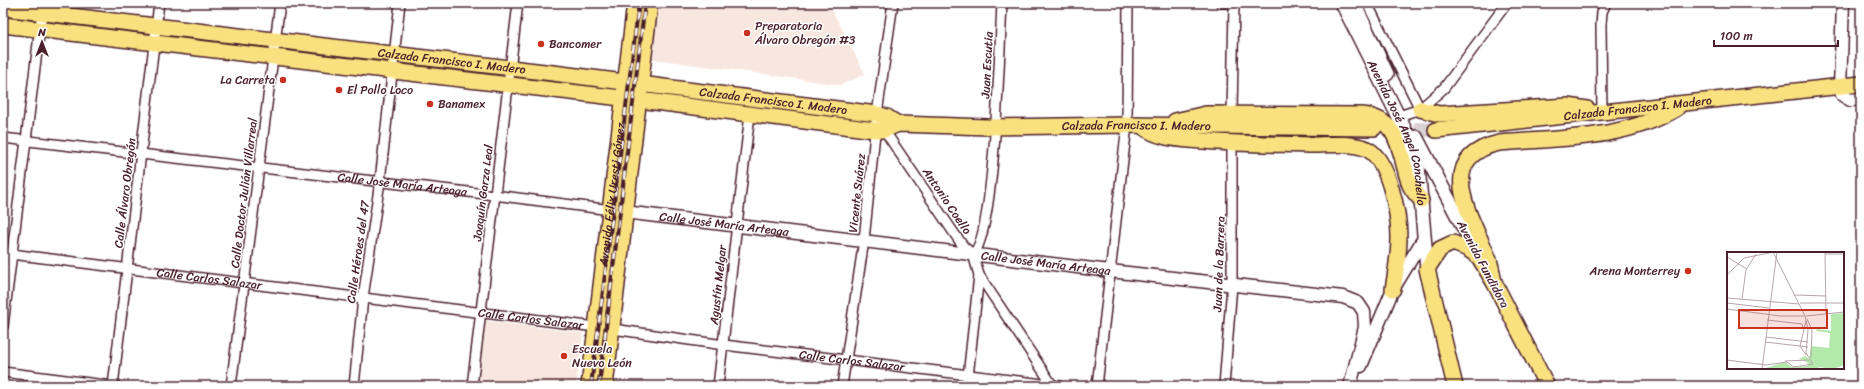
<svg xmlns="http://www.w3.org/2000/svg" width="1864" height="389" font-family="Sriracha,sans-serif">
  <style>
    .built { fill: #f7e7df }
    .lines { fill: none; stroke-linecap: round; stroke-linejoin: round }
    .primary-tunnel { stroke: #dbd2d5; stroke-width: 15; stroke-dasharray: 15 8; stroke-linecap: butt }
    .minor-casing { stroke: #4a1f2b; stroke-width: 12 }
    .tertiary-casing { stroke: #4a1f2b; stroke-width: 15 }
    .secondary-casing { stroke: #4a1f2b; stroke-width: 16 }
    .primary-casing { stroke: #4a1f2b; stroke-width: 18 }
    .minor { stroke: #fff; stroke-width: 9 }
    .tertiary { stroke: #fff; stroke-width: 12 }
    .secondary { stroke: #fff; stroke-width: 13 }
    .primary { stroke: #fae180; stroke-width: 15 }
    .rail-casing { stroke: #4a1f2b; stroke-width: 4 }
    .rail { stroke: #fff; stroke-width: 2.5; stroke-dasharray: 8; stroke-linecap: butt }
    .poi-dot { fill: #c8321e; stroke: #fff; stroke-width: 1.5 }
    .labels { text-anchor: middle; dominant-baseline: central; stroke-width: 3; stroke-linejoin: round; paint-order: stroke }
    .poi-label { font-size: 12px; fill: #4a1f2b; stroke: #fff; text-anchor: start }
    .street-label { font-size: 12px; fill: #4a1f2b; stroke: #fff }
    .inset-road { fill: none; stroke: #b7a5aa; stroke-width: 1 }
    .view { fill: #c8321e; fill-opacity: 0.15; stroke: #c8321e; stroke-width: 2 }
    .inset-edge { fill: none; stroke: #4a1f2b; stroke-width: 2 }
  </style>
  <rect width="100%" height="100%" fill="#fff"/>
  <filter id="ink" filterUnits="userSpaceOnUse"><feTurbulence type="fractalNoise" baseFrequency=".025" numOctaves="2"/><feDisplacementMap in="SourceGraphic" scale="8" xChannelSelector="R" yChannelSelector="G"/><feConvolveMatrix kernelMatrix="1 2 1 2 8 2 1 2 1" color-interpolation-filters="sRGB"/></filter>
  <g filter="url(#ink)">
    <g class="built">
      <polygon points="654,3 834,3 831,8 865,74 841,85 646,58"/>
      <polygon points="486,321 583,333 576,386 478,386"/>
    </g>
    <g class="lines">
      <polyline class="primary-tunnel" points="1391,129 1436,130"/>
      <defs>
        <g id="minor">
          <polyline points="1221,3 1234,3"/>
          <polyline points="1367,3 1420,109"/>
          <polyline points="1602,113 1601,25 1602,12 1606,3"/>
          <polyline points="1232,114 1234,3"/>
          <polyline points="1405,114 1420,109 1444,88 1507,3"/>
          <polyline points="884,130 956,236 964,247 973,254 979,275 1053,386"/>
          <path id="s1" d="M3,138L494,195L611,210"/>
          <path id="s2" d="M3,253L596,327"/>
          <path d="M973,254C995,236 1000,41 1002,3"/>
          <polyline points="3,326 43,3"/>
          <path id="s3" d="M613,329L724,345L1059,386"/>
          <polyline points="3,372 113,386"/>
          <polyline points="113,386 159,3"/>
          <polyline points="231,386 280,3"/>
          <polyline points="354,386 363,298 380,181 400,3"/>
          <polyline points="472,386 518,3"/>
          <polyline points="718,386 750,114"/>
          <polyline points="842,386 864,240 877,114 893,3"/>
          <polyline points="967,386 979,275"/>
          <polyline points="1097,386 1127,125 1128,3"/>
          <polyline points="1224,386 1232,285 1232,143"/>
        </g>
        <g id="tertiary">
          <polyline points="1843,3 1840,87 1842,95 1850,100 1861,99"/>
          <path id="s4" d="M616,211L1110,271L1343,297L1358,303L1364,312L1365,327L1350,386"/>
          <polyline points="1361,366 1393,289 1424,238"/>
        </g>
        <g id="secondary">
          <path id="s5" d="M1342,3L1411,142L1418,166L1427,269"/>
          <polyline points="1354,3 1387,74"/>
          <polyline points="1416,137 1479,257"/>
        </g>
        <g id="primary">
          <path id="s6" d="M3,8L553,73L877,114L887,117L898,124"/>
          <path id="s7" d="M3,25L655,102L875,130H884L898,124L988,127L1127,125L1374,128"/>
          <polyline points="1420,109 1439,114 1568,106 1587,109"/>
          <path d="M1175,121L1206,114L1362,115C1402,119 1399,156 1410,185C1412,190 1417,195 1421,200"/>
          <path d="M1142,126C1160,140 1182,139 1203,141C1238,144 1274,144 1309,145C1327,145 1350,142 1367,149C1389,160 1399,215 1399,237C1399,255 1396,272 1393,289"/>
          <path id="s8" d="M1436,130L1861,84"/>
          <path d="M1494,282C1492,273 1491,263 1487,255C1471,216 1433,158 1499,143C1558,138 1625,140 1677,108"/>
          <path id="s9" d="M589,386L635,3"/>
          <polyline points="605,386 650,3"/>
          <polyline points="1455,386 1427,269 1440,249 1453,243 1468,249 1479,257 1494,282 1547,386"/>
        </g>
      </defs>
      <use href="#minor" class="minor-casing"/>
      <use href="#tertiary" class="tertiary-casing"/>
      <use href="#secondary" class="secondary-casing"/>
      <use href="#primary" class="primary-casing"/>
      <use href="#minor" class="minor"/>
      <use href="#tertiary" class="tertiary"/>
      <use href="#secondary" class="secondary"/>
      <use href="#primary" class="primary"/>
      <defs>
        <g id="rail">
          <polyline points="591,386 639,3"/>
          <polyline points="599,386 645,3"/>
        </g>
      </defs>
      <use href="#rail" class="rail-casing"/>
      <use href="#rail" class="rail"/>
    </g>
  </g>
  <g class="poi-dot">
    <circle cx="747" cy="33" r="4"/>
    <circle cx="541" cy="44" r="4"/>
    <circle cx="283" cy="80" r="4"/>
    <circle cx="339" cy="90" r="4"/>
    <circle cx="430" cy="104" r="4"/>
    <circle cx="1688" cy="271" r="4"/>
    <circle cx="564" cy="356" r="4"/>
  </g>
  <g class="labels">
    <g class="poi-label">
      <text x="755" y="26">Preparatoria<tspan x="755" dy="14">Álvaro Obregón #3</tspan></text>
      <text x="549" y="44">Bancomer</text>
      <text x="275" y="80" text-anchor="end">La Carreta</text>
      <text x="347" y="90">El Pollo Loco</text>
      <text x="438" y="104">Banamex</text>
      <text x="1680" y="271" text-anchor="end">Arena Monterrey</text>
      <text x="572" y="349">Escuela<tspan x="572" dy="14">Nuevo León</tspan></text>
    </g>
    <g class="street-label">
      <text stroke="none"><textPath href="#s6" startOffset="452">Calzada Francisco I. Madero</textPath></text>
      <text transform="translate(987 65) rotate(-87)">Juan Escutia</text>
      <text stroke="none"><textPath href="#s6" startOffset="776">Calzada Francisco I. Madero</textPath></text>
      <text stroke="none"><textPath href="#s8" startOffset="203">Calzada Francisco I. Madero</textPath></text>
      <text stroke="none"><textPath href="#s7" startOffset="1141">Calzada Francisco I. Madero</textPath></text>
      <text stroke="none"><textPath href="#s5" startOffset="142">Avenida José Ángel Conchello</textPath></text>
      <text stroke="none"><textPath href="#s1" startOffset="402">Calle José María Arteaga</textPath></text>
      <text transform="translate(125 193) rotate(-83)">Calle Álvaro Obregón</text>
      <text transform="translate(244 193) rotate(-83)">Calle Doctor Julián Villarreal</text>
      <text transform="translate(483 193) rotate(-83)">Joaquín Garza Leal</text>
      <text transform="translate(857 193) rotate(-84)">Vicente Suárez</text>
      <text stroke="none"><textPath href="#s9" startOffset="193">Avenida Félix Uresti Gómez</textPath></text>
      <text transform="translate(947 201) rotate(56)">Antonio Coello</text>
      <text stroke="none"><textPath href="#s4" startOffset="109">Calle José María Arteaga</textPath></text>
      <text transform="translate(358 252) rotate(-82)">Calle Héroes del 47</text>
      <text stroke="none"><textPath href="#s4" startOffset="433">Calle José María Arteaga</textPath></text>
      <text transform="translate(1219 264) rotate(-88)">Juan de la Barrera</text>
      <text transform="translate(1483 264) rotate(62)">Avenida Fundidora</text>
      <text stroke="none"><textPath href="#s2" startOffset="208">Calle Carlos Salazar</textPath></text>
      <text transform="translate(718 285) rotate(-84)">Agustín Melgar</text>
      <text stroke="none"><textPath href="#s2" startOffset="532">Calle Carlos Salazar</textPath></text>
      <text stroke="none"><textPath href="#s3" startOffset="241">Calle Carlos Salazar</textPath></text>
    </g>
  </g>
  <g transform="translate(1727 252)">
    <rect width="117" height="117" fill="#fff"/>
    <path d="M117,61V113L106,117L92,115L91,117H36L58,110L65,115L81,114L80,110L72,107L78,104L75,101L82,107L84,94L102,96L103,81L89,79L90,77L104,79V62Z" fill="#b3e9ab"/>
    <path class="inset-road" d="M46,0L78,64L81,78L79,101L86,112M98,0L99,62M98,2H117M0,5L20,17M0,23L17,6L47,0M68,43L99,44M0,46L72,52M15,47L19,18L29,2M0,51L42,56M73,51H117M0,57L53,64H77M79,64L117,60M80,67L85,78L84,106M40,68L75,72L76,75M79,69L73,94L79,103M39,85L81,90M38,90L81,95M0,108L39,113L60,110L67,115L86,112M58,109L82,108M35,117L50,0"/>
    <path class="view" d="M12,58H100V76H12Z"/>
    <rect width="117" height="117" class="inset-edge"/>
  </g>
  <rect width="1864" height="389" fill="none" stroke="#fff" stroke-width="16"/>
  <rect x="8" y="8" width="1848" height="373" fill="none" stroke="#4a1f2b" stroke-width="1.5" filter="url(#ink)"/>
  <g transform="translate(42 42)" stroke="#ffffff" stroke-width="3" paint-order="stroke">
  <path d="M0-3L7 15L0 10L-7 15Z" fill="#4a1f2b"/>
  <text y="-6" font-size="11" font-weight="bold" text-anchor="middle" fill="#4a1f2b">N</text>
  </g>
  <path d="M1714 40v6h124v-6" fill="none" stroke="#4a1f2b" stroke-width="2"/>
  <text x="1720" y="40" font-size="12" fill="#4a1f2b" stroke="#ffffff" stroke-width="3" paint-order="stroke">100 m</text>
</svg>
